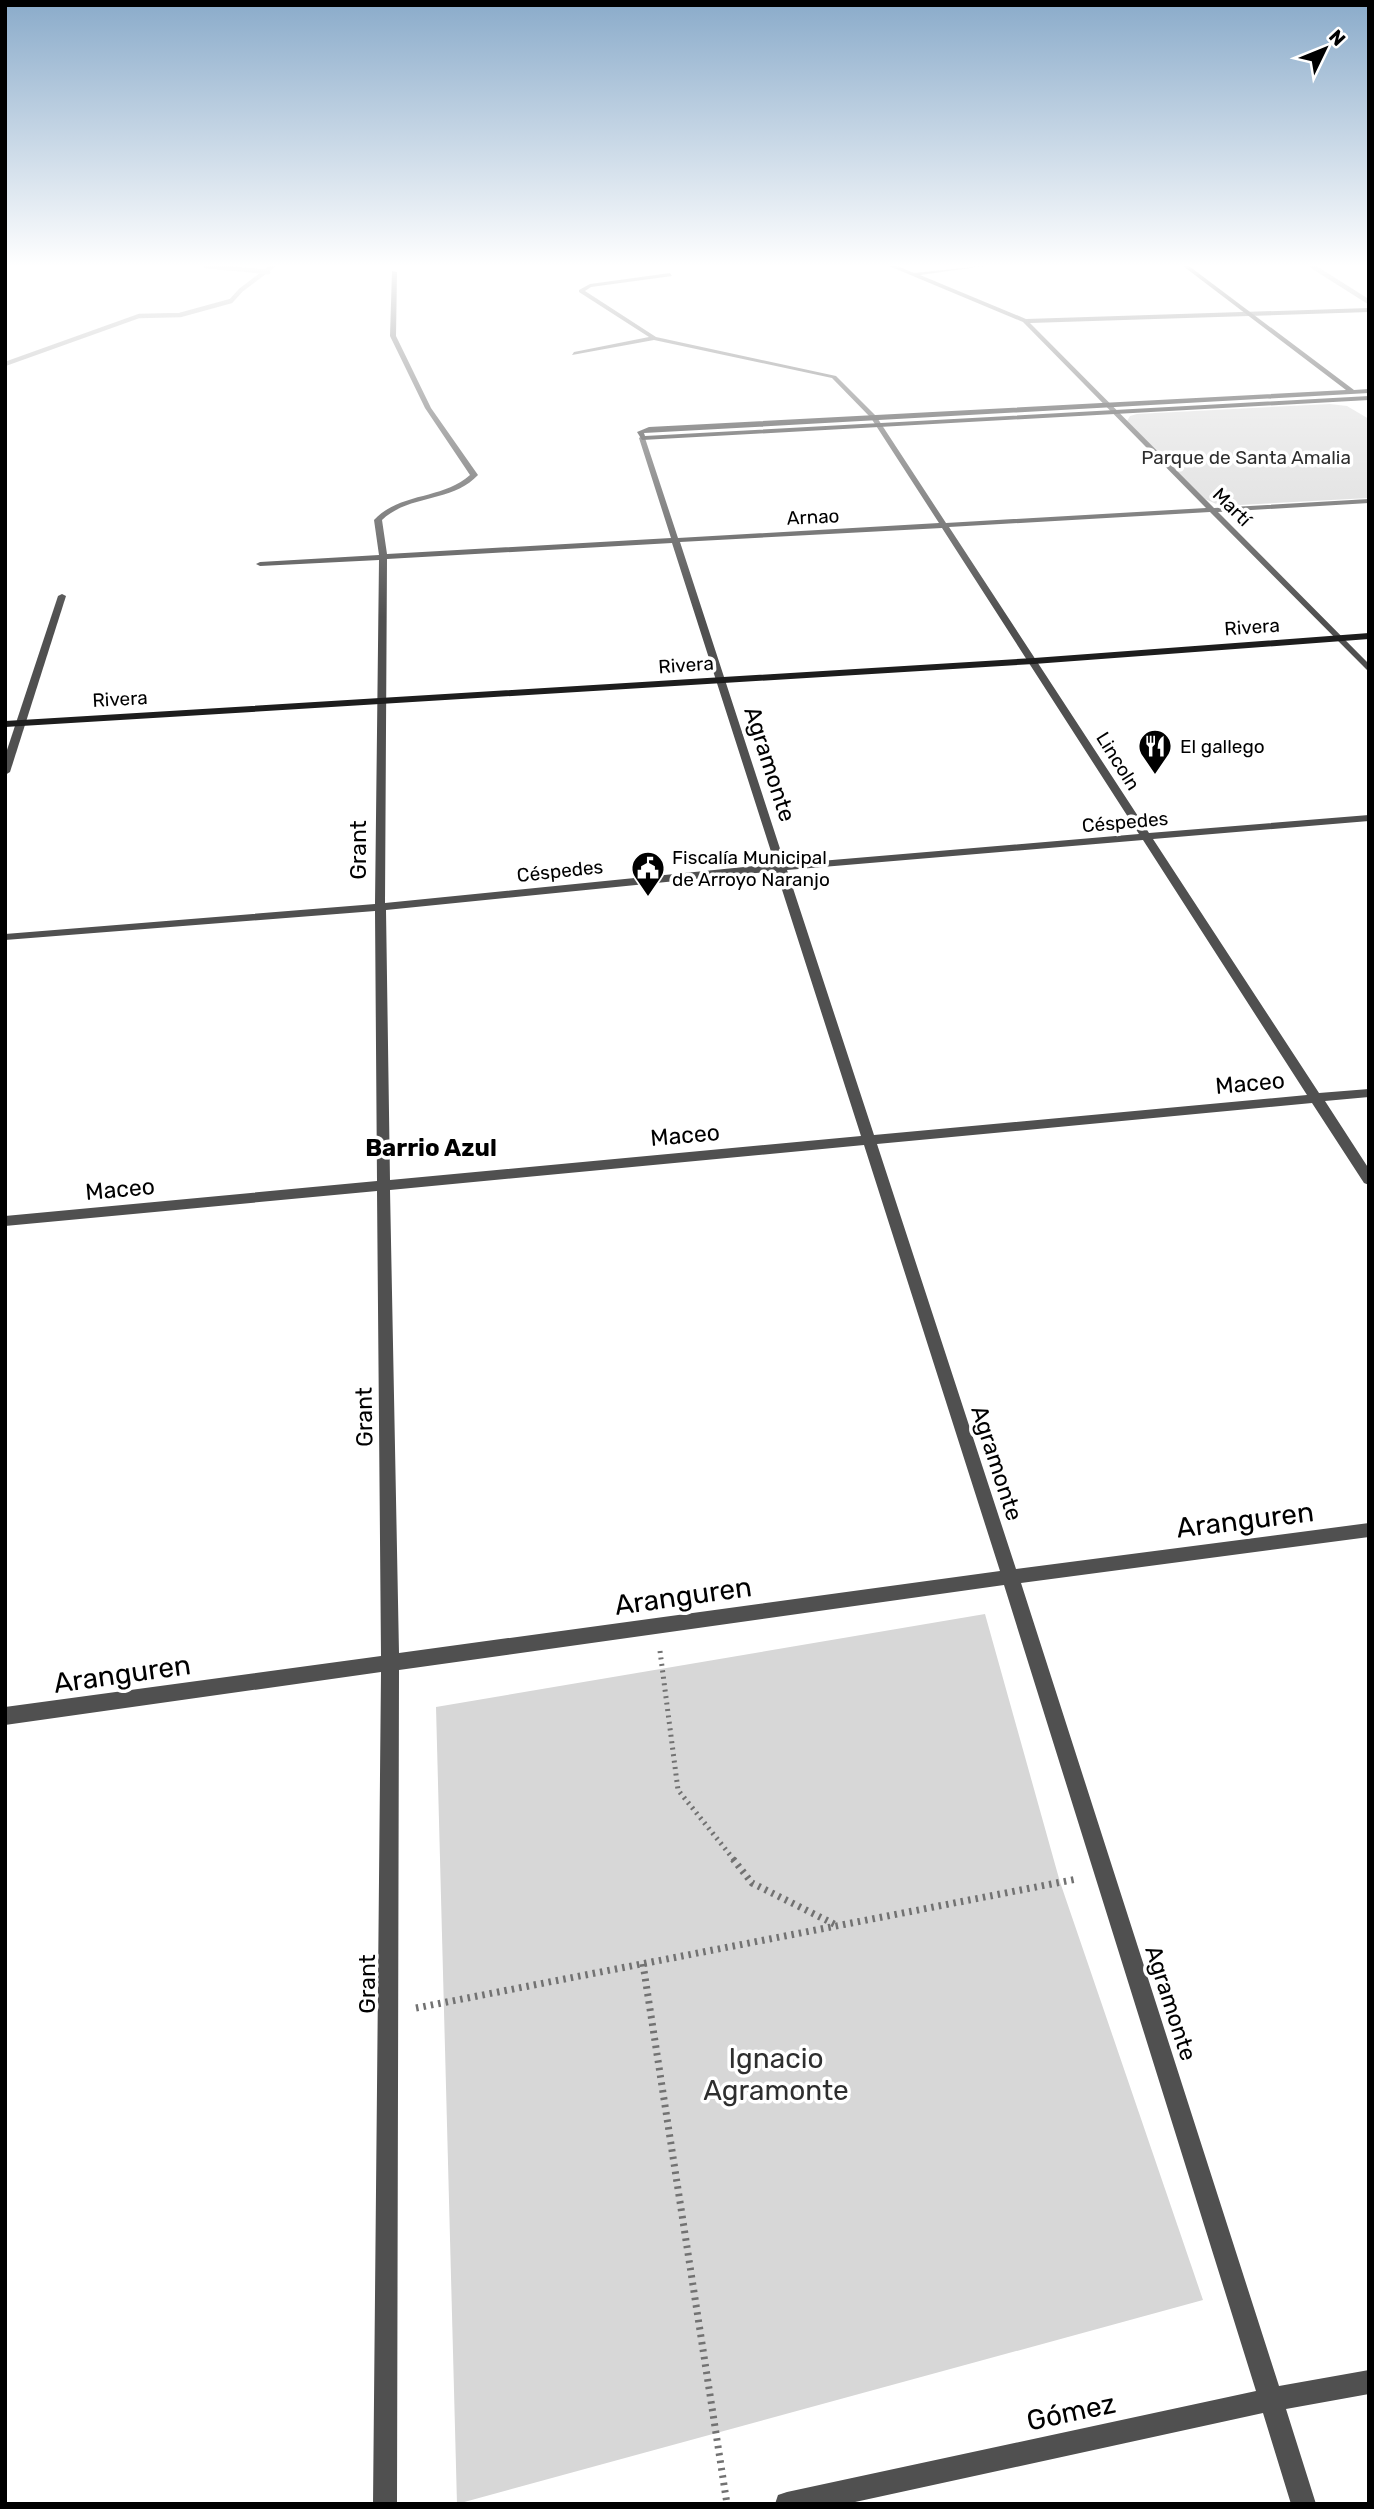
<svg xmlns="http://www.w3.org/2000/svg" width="1374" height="2509" font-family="Rubik,sans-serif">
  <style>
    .green { fill: #d7d7d7 }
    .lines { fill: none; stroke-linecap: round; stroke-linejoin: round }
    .stream { stroke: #9e9e9e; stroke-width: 4.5 }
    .path-far1 { stroke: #727272; stroke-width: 5; stroke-dasharray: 2 4.5; stroke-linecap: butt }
    .path { stroke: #727272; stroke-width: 7; stroke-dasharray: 2.5 5; stroke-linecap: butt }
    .street { fill: #505050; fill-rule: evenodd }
    .secondary { fill: #1d1d1d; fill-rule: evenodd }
    .labels { text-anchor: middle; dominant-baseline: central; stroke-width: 7; stroke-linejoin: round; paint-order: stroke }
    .far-park-label { font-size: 19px; fill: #2e2e2e; stroke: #fff }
    .far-street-label { font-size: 19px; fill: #000; stroke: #fff }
    .far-poi-label { font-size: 19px; fill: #000; stroke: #fff; text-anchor: start }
    .street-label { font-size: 23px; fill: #000; stroke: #fff }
    .neighbourhood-label { font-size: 24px; font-weight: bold; fill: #000; stroke: #fff }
    .near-street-label { font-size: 28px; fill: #000; stroke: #fff }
    .near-park-label { font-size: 28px; fill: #2e2e2e; stroke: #fff }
  </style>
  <rect width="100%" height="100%" fill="#fff"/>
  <g class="green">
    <polygon points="1330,404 1347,406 1369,419 1369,498 1221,506 1205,499 1127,421 1130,416 1137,414"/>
    <polygon points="985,1614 1060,1882 1203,2300 457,2504 436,1707"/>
  </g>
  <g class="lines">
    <g class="stream">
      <polyline points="205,266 268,272"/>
      <polyline points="1312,266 1369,302"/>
      <polyline points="5,364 139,316 180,315 231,301 241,290 273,266"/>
    </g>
    <polyline class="path-far1" points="660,1651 678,1790 735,1861"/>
    <g class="path">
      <polyline points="733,1859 752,1883 838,1926"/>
      <polyline points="643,1964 727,2504"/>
      <polyline points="416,2008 1077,1879"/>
    </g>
    <g class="street">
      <path d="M889,266H897L914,273L984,266L920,275L1026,319L1369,308V312L1030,323L1214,508L1369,499V503L1218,512L1369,664V672L1210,512L949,527L1149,833L1369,815V821L1153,839L1319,1093L1369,1089V1097L1325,1101L1369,1169V1185L1364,1183L1312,1103L877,1144L1016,1569L1369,1523V1537L1021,1583L1279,2386L1369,2370V2394L1286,2409L1316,2504H1291L1263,2413L846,2504H775L778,2495L787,2492L1256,2391L1004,1585L399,1670L397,2504H373L381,1672L5,1725V1707L381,1656L377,1191L5,1226V1216L377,1181L375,911L5,940V934L375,904L379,560L260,566L256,564L260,562L379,555L374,520C400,492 442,500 470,475L425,408L390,336L392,271L397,272L396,336L431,408L478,475C452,503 409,494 382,520L387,554L671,538L639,438L642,436L645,438L678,538L939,523L871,418L832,378L654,340L572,355L574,352L649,337L579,292V290L590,284L670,273L672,276L591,287L585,291L656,337L836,376L876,416L946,523L1206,508L1023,322ZM942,528L1139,834L785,864L680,542ZM672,543L775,864L385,903L387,559ZM1143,840L1307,1095L874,1135L787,870ZM776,871L861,1136L390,1180L386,910ZM864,1145L1000,1571L399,1653L390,1190Z"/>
      <polygon points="62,594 66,596 10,772 5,775 5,756 58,596"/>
    </g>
    <g class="secondary">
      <polygon points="1183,266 1189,266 1354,390 1369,389 1369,393 644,433 645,436 1369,396 1369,400 642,440 637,432 649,427 1346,390"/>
      <polygon points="1369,633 1369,639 1034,664 5,727 5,721 1034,658"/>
    </g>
  </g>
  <linearGradient id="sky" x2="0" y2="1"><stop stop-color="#8aabca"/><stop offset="0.43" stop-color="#fff"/><stop offset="1" stop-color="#fff" stop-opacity="0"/></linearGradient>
  <rect width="1374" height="617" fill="url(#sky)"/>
  <defs>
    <symbol id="restaurant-pin" viewBox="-11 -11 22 30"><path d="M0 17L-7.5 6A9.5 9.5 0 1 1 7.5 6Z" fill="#000" stroke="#fff"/><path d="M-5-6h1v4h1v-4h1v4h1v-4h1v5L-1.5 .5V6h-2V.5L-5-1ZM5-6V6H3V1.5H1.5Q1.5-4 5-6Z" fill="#fff"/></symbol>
    <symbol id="civic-pin" viewBox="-11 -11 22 30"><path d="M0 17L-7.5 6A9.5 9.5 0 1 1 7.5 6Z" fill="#000" stroke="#fff"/><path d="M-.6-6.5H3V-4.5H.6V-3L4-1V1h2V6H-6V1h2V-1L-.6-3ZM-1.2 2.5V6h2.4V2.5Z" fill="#fff"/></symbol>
  </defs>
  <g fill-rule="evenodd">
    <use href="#restaurant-pin" x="1136" y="727" width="38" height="52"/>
    <use href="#civic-pin" x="629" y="849" width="38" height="52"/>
  </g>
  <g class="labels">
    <g class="far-park-label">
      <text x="1246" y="457">Parque de Santa Amalia</text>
    </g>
    <g class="far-street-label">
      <text transform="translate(1232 507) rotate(45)">Martí</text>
      <text transform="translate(813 517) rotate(-3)">Arnao</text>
      <text transform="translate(1252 627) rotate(-4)">Rivera</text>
      <text transform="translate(686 665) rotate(-4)">Rivera</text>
      <text transform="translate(120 699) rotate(-3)">Rivera</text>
      <text transform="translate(1118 761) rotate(58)">Lincoln</text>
      <text transform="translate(1125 822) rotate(-5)">Céspedes</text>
      <text transform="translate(560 871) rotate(-6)">Céspedes</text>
    </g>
    <g class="far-poi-label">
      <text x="1180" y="746">El gallego</text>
      <text x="672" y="857">Fiscalía Municipal<tspan x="672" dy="22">de Arroyo Naranjo</tspan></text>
    </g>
    <g class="street-label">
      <text transform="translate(770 764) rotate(72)">Agramonte</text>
      <text transform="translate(358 850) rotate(-90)">Grant</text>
      <text transform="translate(1250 1083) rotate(-5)">Maceo</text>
      <text transform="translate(685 1135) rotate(-5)">Maceo</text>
      <text transform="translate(120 1189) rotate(-5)">Maceo</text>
      <text transform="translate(364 1417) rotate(-91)">Grant</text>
      <text transform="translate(997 1463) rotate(72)">Agramonte</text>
      <text transform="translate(367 1984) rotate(-90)">Grant</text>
      <text transform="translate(1171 2003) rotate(72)">Agramonte</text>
    </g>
    <g class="neighbourhood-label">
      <text x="431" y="1148">Barrio Azul</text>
    </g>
    <g class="near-street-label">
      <text transform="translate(1245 1520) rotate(-7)">Aranguren</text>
      <text transform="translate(683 1596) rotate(-8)">Aranguren</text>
      <text transform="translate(122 1674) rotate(-8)">Aranguren</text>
      <text transform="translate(1071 2412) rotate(-12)">Gómez</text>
    </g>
    <g class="near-park-label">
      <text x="776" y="2058">Ignacio<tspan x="776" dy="32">Agramonte</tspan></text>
    </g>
  </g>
  <rect width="1374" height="2509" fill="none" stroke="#000000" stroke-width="14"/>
  <g transform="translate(1325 49) rotate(47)" stroke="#ffffff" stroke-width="5" paint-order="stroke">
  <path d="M0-5L12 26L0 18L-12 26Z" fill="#000000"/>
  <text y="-10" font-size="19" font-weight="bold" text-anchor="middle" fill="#000000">N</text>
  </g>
</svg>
